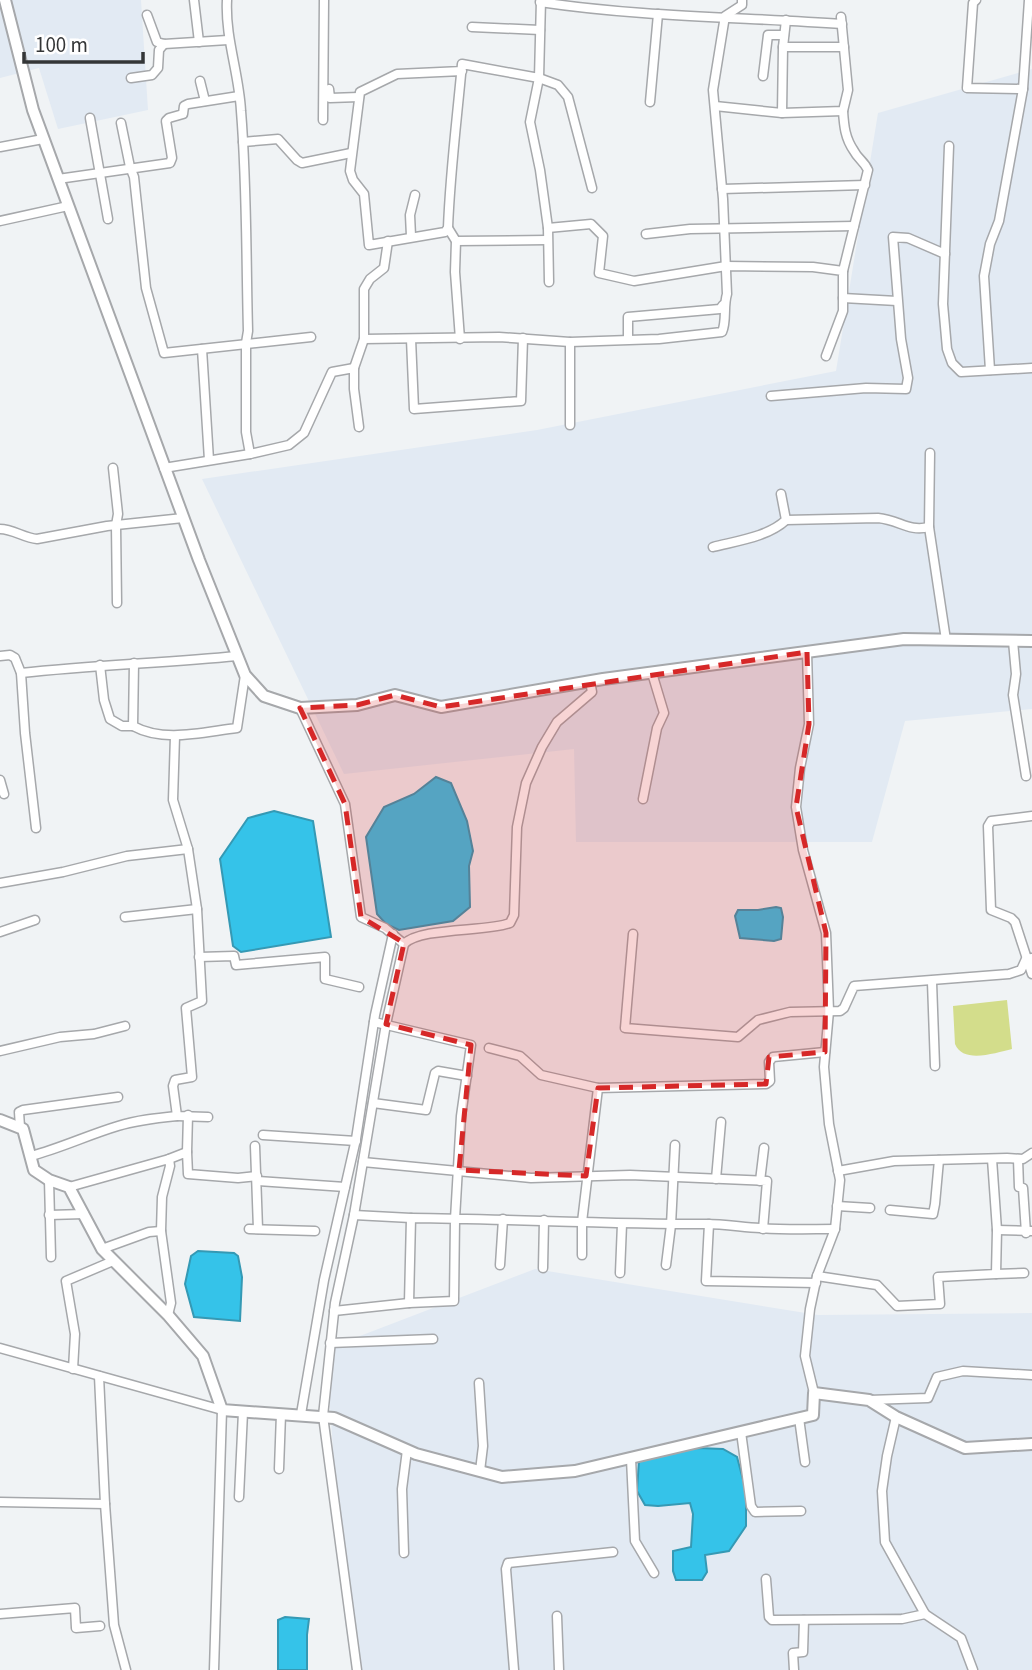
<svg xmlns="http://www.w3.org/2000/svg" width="1032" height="1670" font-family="'Source Sans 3',sans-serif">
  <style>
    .built { fill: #e2eaf3 }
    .green { fill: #d3dd8b }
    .water { fill: #35c3e9; stroke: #3599b4; stroke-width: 2 }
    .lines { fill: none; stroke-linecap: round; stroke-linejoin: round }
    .street-casing { stroke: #a6a8ab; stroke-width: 11 }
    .secondary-casing { stroke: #a6a8ab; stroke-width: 14 }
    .street { stroke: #fff; stroke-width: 8 }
    .secondary { stroke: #fff; stroke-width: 10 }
    .marked { fill: #d62828; fill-opacity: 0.2; stroke: #d62828; stroke-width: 5; stroke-dasharray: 14 9; stroke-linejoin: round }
  </style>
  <rect width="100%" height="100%" fill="#f0f3f5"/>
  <g class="built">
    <polygon points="0,0 141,0 148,110 58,129 39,68 0,78"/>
    <polygon points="1032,69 1032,709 905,721 872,842 576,842 574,749 344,774 202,479 537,430 836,371 878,113"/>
    <polygon points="535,1269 818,1315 1032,1313 1032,1670 352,1670 345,1621 326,1349"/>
  </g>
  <path class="green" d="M1007,1000L1012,1049C995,1053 963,1064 955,1044L953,1006Z"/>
  <g class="water">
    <polygon points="436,777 451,783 467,821 473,851 469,866 470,907 453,921 399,930 386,924 377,914 366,837 384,807 414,794"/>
    <polygon points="274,811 313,821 331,937 241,952 233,946 220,859 248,818"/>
    <polygon points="776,907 781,908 783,917 781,939 774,941 740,938 735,916 738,910 758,910"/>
    <polygon points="198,1251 234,1253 238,1256 242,1277 240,1321 194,1317 185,1284 191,1256"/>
    <polygon points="698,1448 723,1449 737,1457 746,1491 746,1526 729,1551 705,1555 707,1572 702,1580 676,1580 673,1571 673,1551 691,1547 693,1514 690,1503 658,1506 645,1505 637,1491 639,1460 652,1455"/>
    <polygon points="285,1617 309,1619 307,1635 307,1670 278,1670 278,1620"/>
  </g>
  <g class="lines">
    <defs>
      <g id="street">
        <polyline points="194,0 199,42"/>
        <path d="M227,0C225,38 239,73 241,111C247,184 246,257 248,331L246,343V432L250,454"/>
        <polyline points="976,0 973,3 967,88 1023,89"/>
        <path d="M540,2C640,17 741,17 842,24"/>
        <polyline points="147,15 157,42 164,44 228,40"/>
        <polyline points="472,27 540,30"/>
        <polyline points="783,47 844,47"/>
        <path d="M462,71L397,74L360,92L350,171L353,180L364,194L369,245L445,232L448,228C450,173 457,119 462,64L539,78L541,0"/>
        <polyline points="763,76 768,35 784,35"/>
        <polyline points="131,78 152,75 158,68 159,50 164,44"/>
        <polyline points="200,81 205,101"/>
        <polyline points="329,89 330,98 359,97"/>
        <polyline points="650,102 658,14"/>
        <polyline points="715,106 782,113 843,111 848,90 841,17"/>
        <polyline points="782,113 783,47 786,20"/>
        <polyline points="90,118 108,219"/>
        <polyline points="323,120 324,0"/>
        <polyline points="121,123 130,167 134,177 146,288 164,353 311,337"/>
        <polyline points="243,142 278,139 297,160 302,163 351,153"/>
        <polyline points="949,146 943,304 947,349 952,363 961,372 1032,368"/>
        <polyline points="0,147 43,139"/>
        <polyline points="58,179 170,163 172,158 166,121 169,118 183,114 184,106 188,104 239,96"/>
        <polyline points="722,189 865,185"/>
        <polyline points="0,221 68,206"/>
        <polyline points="448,228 456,241 455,272 460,339"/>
        <polyline points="548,228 591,224 603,236 599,273 634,281 726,266 813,267 843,271 843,311 826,356"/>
        <polyline points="646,234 690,229 854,226"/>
        <polyline points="411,236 410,215 415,195"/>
        <polyline points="456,241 547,240"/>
        <path d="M843,271L868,170C864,161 858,159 854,151C845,138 844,126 843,111"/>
        <polyline points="549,282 548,228 540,170 530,122 539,78 558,85 568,97 592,188"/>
        <polyline points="843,298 897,301"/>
        <polyline points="628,338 628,317 720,309 723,305"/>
        <path d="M364,339L499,337L570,342L659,339L722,332C727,321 723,307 727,294L723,199L713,90L725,16L742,5V0"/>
        <polyline points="411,339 414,409 521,401 523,338"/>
        <polyline points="202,349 209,460"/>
        <polyline points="354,368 364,339 364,289 370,279 384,268 388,241"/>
        <polyline points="990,370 984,276 990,244 999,221 1023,89 1029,0"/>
        <polyline points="771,396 866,388 906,389 908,378 901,339 893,237 908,238 945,254"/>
        <polyline points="570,425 570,342"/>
        <polyline points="930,453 929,527 946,640"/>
        <polyline points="113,468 118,514 116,525 117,603"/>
        <polyline points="164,468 250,454 289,445 304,433 332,372 354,368 354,389 359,427"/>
        <path d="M786,520L878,518C900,520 908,532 929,527"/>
        <path d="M0,529C13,529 24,538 37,539L107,526L183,518"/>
        <path d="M713,547C736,541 768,537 786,520L781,494"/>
        <polyline points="1013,641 1016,674 1013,695 1026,776"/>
        <polyline points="807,652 809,724 800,768 796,807 803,850 826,933 829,1011 824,1067 829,1124 840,1180 835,1229 817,1276 810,1309 805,1356 814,1393"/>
        <polyline points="0,656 10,655 15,658 21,673 25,733 36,828"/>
        <path d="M134,663L133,726C164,743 203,732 237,728L245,675"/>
        <polyline points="100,665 104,700 110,719 122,726 133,726"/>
        <path d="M21,673C93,665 165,663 237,656"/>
        <polyline points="300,708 345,804 361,917 385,928 404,944"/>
        <polyline points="175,736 173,800 188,849 197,909 202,1001 186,1008 192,1077 175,1080 173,1086 177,1116 208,1117"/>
        <polyline points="0,780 4,794"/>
        <polyline points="643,799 657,728 664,713 652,673"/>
        <polyline points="1032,816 991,821 988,826 991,910 1011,918 1015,922 1032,974"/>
        <polyline points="0,883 63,872 127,856 188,849"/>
        <polyline points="125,917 197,909"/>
        <polyline points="0,932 35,920"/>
        <polyline points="633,934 625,1028 738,1037 758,1020 790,1012 840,1011 844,1008 854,986 1009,974 1021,970 1026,959 1032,958"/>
        <polyline points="199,957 234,956 236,965 325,957 325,979 359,987"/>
        <polyline points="932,982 935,1066"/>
        <path d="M374,1022L471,1045L461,1116L455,1219L454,1301L409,1303L411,1218C509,1219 608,1224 706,1224C724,1224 742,1227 760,1228C785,1230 810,1229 835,1229"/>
        <polyline points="489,1048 520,1056 541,1075 598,1088 766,1084 770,1081 769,1062 773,1057 825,1052"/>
        <polyline points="0,1051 60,1037 94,1034 125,1026"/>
        <polyline points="373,1103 426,1110 435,1073 438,1071 467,1076"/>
        <polyline points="20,1127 19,1112 23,1110 118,1097"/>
        <polyline points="263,1135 356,1141"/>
        <polyline points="255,1146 258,1229"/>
        <polyline points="187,1152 188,1115"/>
        <path d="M31,1156C61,1148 88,1135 118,1126C137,1120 157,1118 177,1116"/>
        <polyline points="169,1159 187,1152 188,1174 238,1178 257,1176"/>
        <polyline points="1018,1159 1019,1187 1023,1188 1026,1233"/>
        <polyline points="363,1162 531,1178 630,1175 767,1181 763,1229"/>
        <polyline points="838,1171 894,1161 1007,1158 1023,1159 1032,1153"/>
        <polyline points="716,1179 721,1122"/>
        <polyline points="49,1180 51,1257"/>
        <polyline points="258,1181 345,1187"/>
        <polyline points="760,1181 764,1148"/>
        <polyline points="69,1187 169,1159 170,1166 162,1197 161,1231 171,1303 168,1315"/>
        <polyline points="837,1206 870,1208"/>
        <polyline points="890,1210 933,1214 935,1204 939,1160"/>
        <polyline points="49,1215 84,1214"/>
        <path d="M354,1215L386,1024L404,944C420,927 487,932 510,923L514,915L517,827L526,783L542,747L557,722L592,692L590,681"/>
        <polyline points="709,1224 706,1281 816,1283"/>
        <polyline points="249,1229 315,1231"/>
        <polyline points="997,1230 1032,1231"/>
        <polyline points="102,1249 149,1232 161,1231"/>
        <polyline points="582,1255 582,1222 598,1088"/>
        <polyline points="500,1265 503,1219"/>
        <polyline points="666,1265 671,1225 675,1145"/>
        <polyline points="543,1268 544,1220"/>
        <polyline points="620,1273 622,1224"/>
        <polyline points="996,1274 1024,1273"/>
        <polyline points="817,1276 877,1285 897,1306 940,1304 938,1277 996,1274 997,1230 992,1159"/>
        <polyline points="334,1311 409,1303"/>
        <polyline points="330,1343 433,1339"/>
        <polyline points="0,1348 222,1410 214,1670"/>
        <polyline points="73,1369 75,1334 66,1281 113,1261"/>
        <polyline points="99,1376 105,1504 114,1625 126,1670"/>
        <polyline points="479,1383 483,1446 480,1471"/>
        <polyline points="869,1400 928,1398 937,1377 963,1371 1032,1375"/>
        <polyline points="301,1414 324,1280 356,1139 375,1015 393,934"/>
        <polyline points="896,1417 887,1456 882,1491 885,1542 925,1614 961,1638 973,1670"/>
        <polyline points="799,1418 805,1462"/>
        <polyline points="741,1432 751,1506 755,1512 801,1511"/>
        <polyline points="631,1459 635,1541 654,1573"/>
        <polyline points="279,1469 281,1414"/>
        <polyline points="239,1497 243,1412"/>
        <polyline points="0,1502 105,1504"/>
        <polyline points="404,1553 402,1489 407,1450"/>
        <polyline points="766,1579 769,1617 772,1620 902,1619 925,1614"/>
        <polyline points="0,1614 75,1608 76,1628 100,1626"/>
        <polyline points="557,1616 559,1670"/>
        <polyline points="357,1670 323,1416 335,1303 354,1215 411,1218"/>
        <polyline points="514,1670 506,1569 508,1563 613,1552"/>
        <polyline points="794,1670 793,1653 803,1652 804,1620"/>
      </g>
      <g id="secondary">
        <polyline points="5,0 33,110 199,560 245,675 264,696 300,708 357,705 395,695 441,707 603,679 904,639 1032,641"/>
        <polyline points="0,1120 23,1129 34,1170 49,1180 69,1187 102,1249 168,1315 203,1356 222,1410 334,1418 416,1454 502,1477 575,1471 813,1415 814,1393 869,1400 896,1417 965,1448 1032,1444"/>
      </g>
    </defs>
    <use href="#street" class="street-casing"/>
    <use href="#secondary" class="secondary-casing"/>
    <use href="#street" class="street"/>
    <use href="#secondary" class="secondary"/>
  </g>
  <path class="marked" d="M807,652L809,724L796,807L826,933L825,1052L769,1057L766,1084L598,1088L586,1176L459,1170L471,1045L386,1024L404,943L361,917L345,804L300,708L357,705L395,695L441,707Z"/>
  <path d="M24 52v10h119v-10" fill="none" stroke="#343637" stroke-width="3.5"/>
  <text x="35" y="52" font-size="21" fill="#343637" stroke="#ffffff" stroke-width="5" paint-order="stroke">100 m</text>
</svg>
